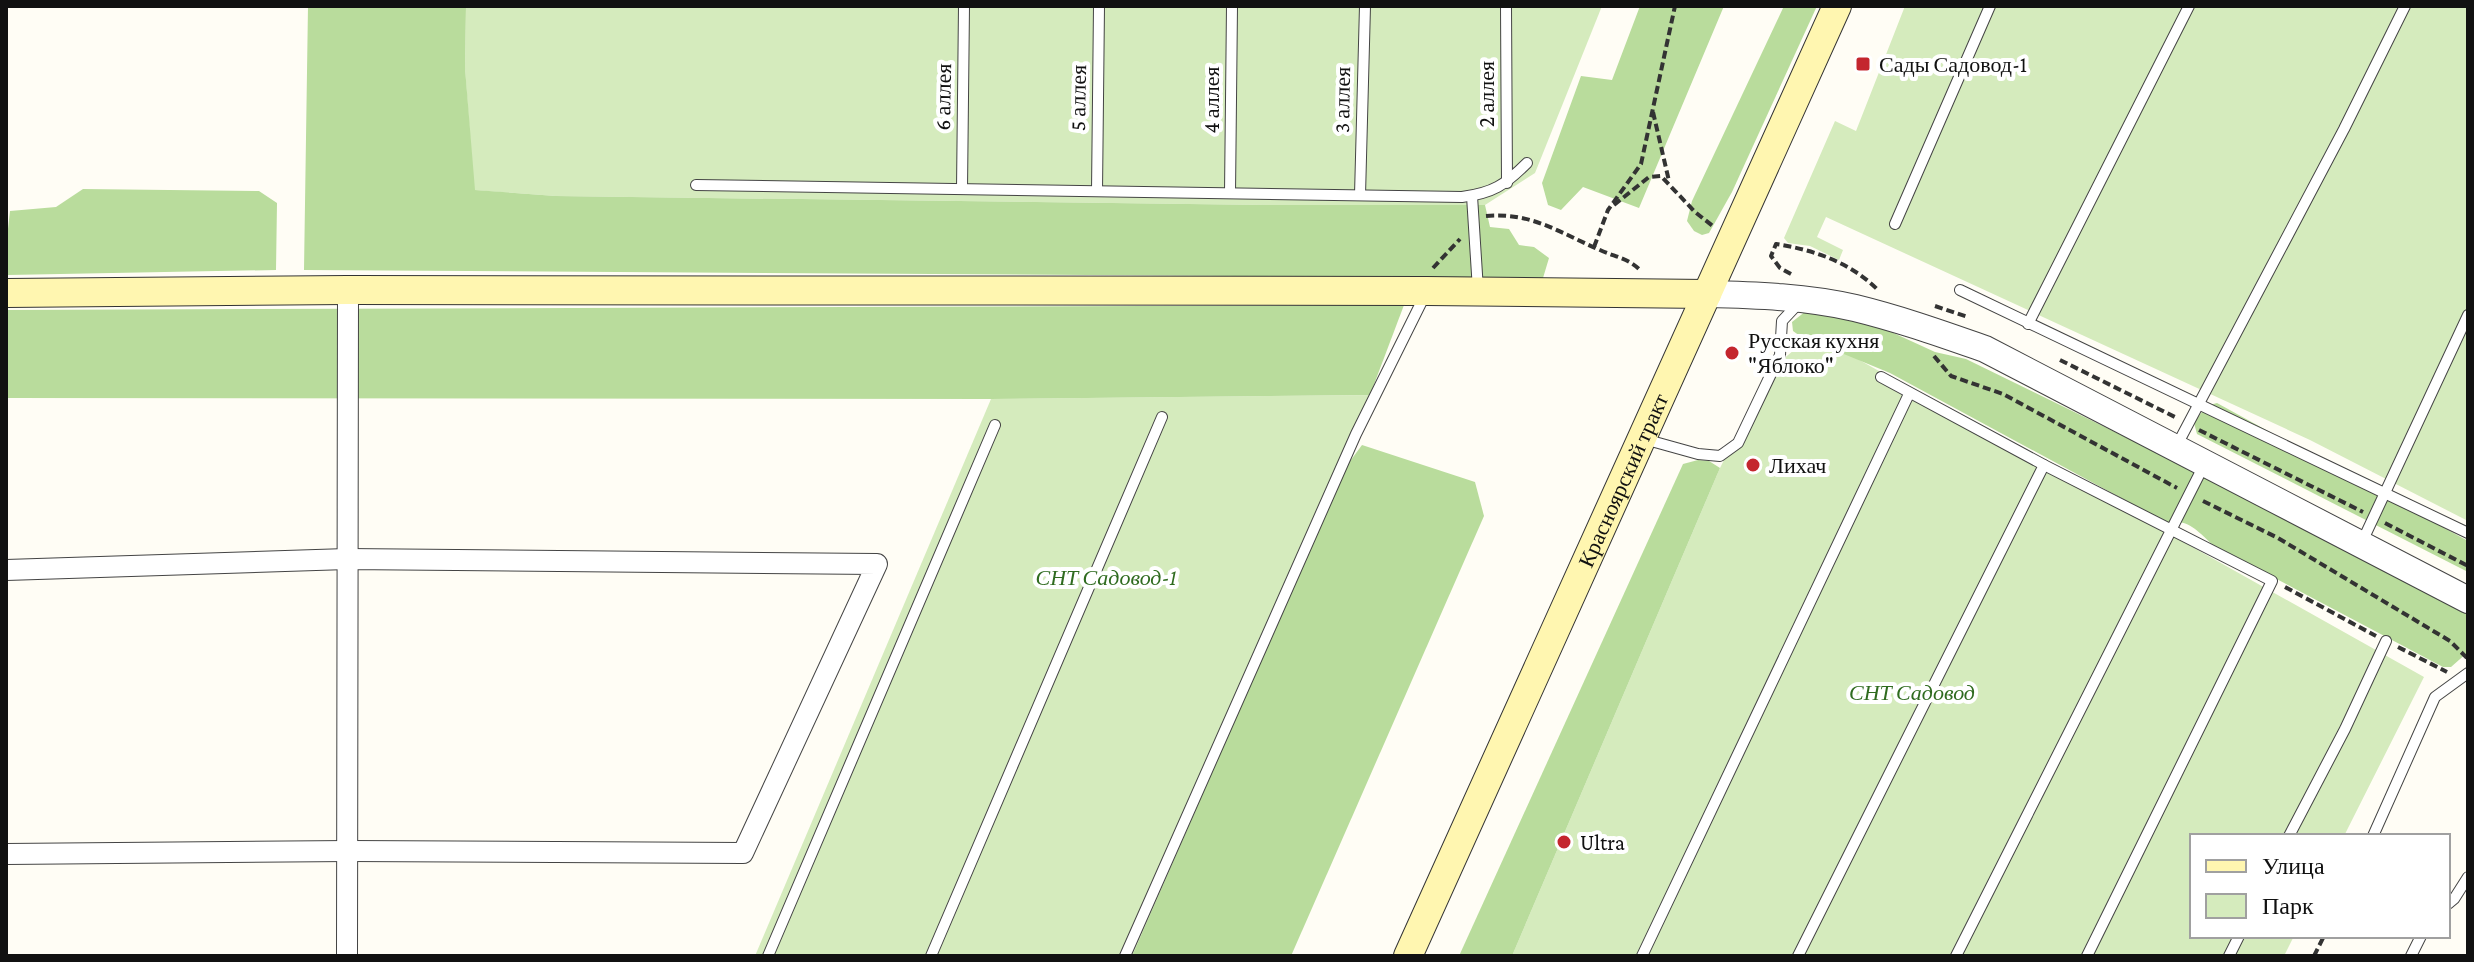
<svg xmlns="http://www.w3.org/2000/svg" width="2474" height="962" font-family="'Crimson Pro',serif">
  <style>
    .green { fill: #d5ebbd }
    .forest { fill: #b9dc9c }
    .lines { fill: none; stroke-linecap: round; stroke-linejoin: round }
    .service-casing { stroke: #444; stroke-width: 12 }
    .minor-casing { stroke: #444; stroke-width: 22 }
    .tertiary-casing { stroke: #444; stroke-width: 28 }
    .secondary-casing { stroke: #333; stroke-width: 30 }
    .path { stroke: #333; stroke-width: 4; stroke-dasharray: 8 4; stroke-linecap: butt }
    .service { stroke: #fff; stroke-width: 10 }
    .minor { stroke: #fff; stroke-width: 20 }
    .tertiary { stroke: #fff; stroke-width: 26 }
    .secondary { stroke: #fff6b0; stroke-width: 28 }
    .poi-dot { fill: #c4262e; stroke: #fff; stroke-width: 3 }
    .labels { text-anchor: middle; dominant-baseline: central; stroke-width: 8; stroke-linejoin: round; paint-order: stroke }
    .poi-label { font-size: 22px; fill: #111; stroke: #fff; text-anchor: start }
    .street-label { font-size: 22px; fill: #111; stroke: #fff }
    .park-label { font-size: 22px; font-style: italic; fill: #2f6b1f; stroke: #fff }
  </style>
  <rect width="100%" height="100%" fill="#fffdf5"/>
  <g class="green">
    <polygon points="466,6 1602,6 1535,173 1485,205 1266,205 556,196 474,190 465,68"/>
    <polygon points="1905,6 2468,6 2468,521 2310,440 1826,217 1817,237 1843,250 1839,260 1810,246 1788,243 1784,238 1835,121 1856,131"/>
    <polygon points="1813,334 2424,677 2344,836 2192,836 2192,936 2294,936 2284,956 1512,956 1720,468 1768,372"/>
    <polygon points="1378,395 1132,956 755,956 991,399"/>
  </g>
  <g class="forest">
    <polygon points="308,6 466,6 465,68 475,190 556,196 1266,205 1485,205 1490,227 1509,229 1519,245 1534,247 1549,258 1543,278 304,270"/>
    <polygon points="1640,6 1724,6 1639,208 1583,187 1561,210 1548,205 1542,183 1581,76 1612,80"/>
    <polygon points="1784,6 1817,6 1732,192 1709,233 1702,235 1694,231 1687,221 1692,201"/>
    <polygon points="83,189 259,191 277,203 276,270 8,275 7,238 10,211 56,207"/>
    <polygon points="1404,305 1370,395 991,399 6,398 6,310"/>
    <path d="M1806,311L1876,325L1935,352L1966,359L2468,605V652L2451,667H2443L2214,546C2201,535 2187,516 2169,524L1890,373L1800,336L1793,331L1792,322Z"/>
    <polygon points="2217,403 2468,541 2468,572 2197,434 2194,423 2206,406"/>
    <polygon points="1362,445 1475,482 1484,516 1291,956 1132,956 1345,468"/>
    <polygon points="1698,460 1709,461 1720,468 1512,956 1459,956 1683,464"/>
  </g>
  <g class="lines">
    <defs>
      <g id="service">
        <polyline points="1506,6 1507,183"/>
        <path d="M696,185L1462,197C1493,193 1505,185 1527,163"/>
        <polyline points="962,189 964,6"/>
        <polyline points="1097,191 1099,6"/>
        <polyline points="1230,193 1232,6"/>
        <polyline points="1360,195 1365,6"/>
        <polyline points="1472,196 1478,290"/>
        <polyline points="1895,224 1990,6"/>
        <polyline points="1960,290 2468,533"/>
        <polyline points="2028,324 2189,6"/>
        <polyline points="1881,377 2044,465 2272,581 2087,956"/>
        <polyline points="1644,439 1698,454 1720,456 1738,443 1780,355 1782,321 1798,304"/>
        <polyline points="2176,447 2344,129 2405,6"/>
        <polyline points="2362,542 2468,315"/>
        <polyline points="2289,836 2345,729 2386,641"/>
        <polyline points="2373,836 2435,697 2468,673"/>
        <polyline points="2448,904 2454,899 2468,877"/>
        <polyline points="768,956 995,425"/>
        <polyline points="931,956 1162,417"/>
        <polyline points="1125,956 1356,434 1426,293"/>
        <polyline points="1642,956 1909,394"/>
        <polyline points="1798,956 2044,465"/>
        <polyline points="1956,956 2204,465"/>
        <polyline points="2229,956 2239,936"/>
        <polyline points="2411,956 2421,936"/>
      </g>
      <g id="minor">
        <polyline points="6,570 347,559 877,564 743,853 349,851 6,854"/>
        <polyline points="347,956 348,290"/>
      </g>
      <path id="tertiary" d="M1707,294C1756,295 1808,297 1855,308C1900,319 1942,334 1985,349L2468,600"/>
      <g id="secondary">
        <polyline points="6,293 348,290 1427,291 1707,294"/>
        <path id="s1" d="M1408,956L1837,6"/>
      </g>
    </defs>
    <use href="#service" class="service-casing"/>
    <use href="#minor" class="minor-casing"/>
    <use href="#tertiary" class="tertiary-casing"/>
    <use href="#secondary" class="secondary-casing"/>
    <g class="path">
      <polyline points="1653,112 1669,181"/>
      <polyline points="1614,205 1649,177 1661,176 1695,212 1714,227"/>
      <path d="M1486,216C1532,212 1560,233 1600,250C1615,257 1628,258 1640,270"/>
      <polyline points="1594,247 1608,210 1641,164 1675,6"/>
      <polyline points="1433,268 1460,239"/>
      <path d="M1791,274L1780,268L1771,256L1776,244C1814,250 1850,262 1878,290"/>
      <polyline points="1935,306 1968,317"/>
      <polyline points="1934,356 1951,376 2003,394 2177,488"/>
      <polyline points="2060,360 2177,418"/>
      <polyline points="2199,430 2363,512"/>
      <polyline points="2203,501 2278,538 2450,641 2468,659"/>
      <polyline points="2385,523 2468,566"/>
      <polyline points="2285,587 2376,636"/>
      <polyline points="2398,647 2447,672"/>
      <polyline points="2314,956 2324,936"/>
    </g>
    <use href="#service" class="service"/>
    <use href="#minor" class="minor"/>
    <use href="#tertiary" class="tertiary"/>
    <use href="#secondary" class="secondary"/>
  </g>
  <g class="poi-dot">
    <rect x="1855" y="56" width="16" height="16" rx="4"/>
    <circle cx="1732" cy="353" r="8"/>
    <circle cx="1753" cy="465" r="8"/>
    <circle cx="1564" cy="842" r="8"/>
  </g>
  <g class="labels">
    <g class="poi-label">
      <text x="1879" y="64">Сады Садовод-1</text>
      <text x="1748" y="340">Русская кухня<tspan x="1748" dy="25">"Яблоко"</tspan></text>
      <text x="1769" y="465">Лихач</text>
      <text x="1580" y="842">Ultra</text>
    </g>
    <g class="street-label">
      <text transform="translate(1486 94) rotate(-90)">2 аллея</text>
      <text transform="translate(943 97) rotate(-89)">6 аллея</text>
      <text transform="translate(1078 98) rotate(-89)">5 аллея</text>
      <text transform="translate(1211 100) rotate(-90)">4 аллея</text>
      <text transform="translate(1342 100) rotate(-89)">3 аллея</text>
      <text stroke="none"><textPath href="#s1" startOffset="522">Красноярский тракт</textPath></text>
    </g>
    <g class="park-label">
      <text x="1106" y="577">СНТ Садовод-1</text>
      <text x="1912" y="692">СНТ Садовод</text>
    </g>
  </g>
  <rect width="2474" height="962" fill="none" stroke="#111111" stroke-width="16"/>
  <rect x="2190" y="834" width="260" height="104" fill="#ffffff" stroke="#a0a0a0" stroke-width="2"/>
  <rect x="2206" y="860" width="40" height="12" fill="#fff6b0" stroke="#a0a0a0" stroke-width="2"/>
  <text x="2262" y="874" font-size="24" fill="#111111">Улица</text>
  <rect x="2206" y="894" width="40" height="24" fill="#d5ebbd" stroke="#a0a0a0" stroke-width="2"/>
  <text x="2262" y="914" font-size="24" fill="#111111">Парк</text>
</svg>
